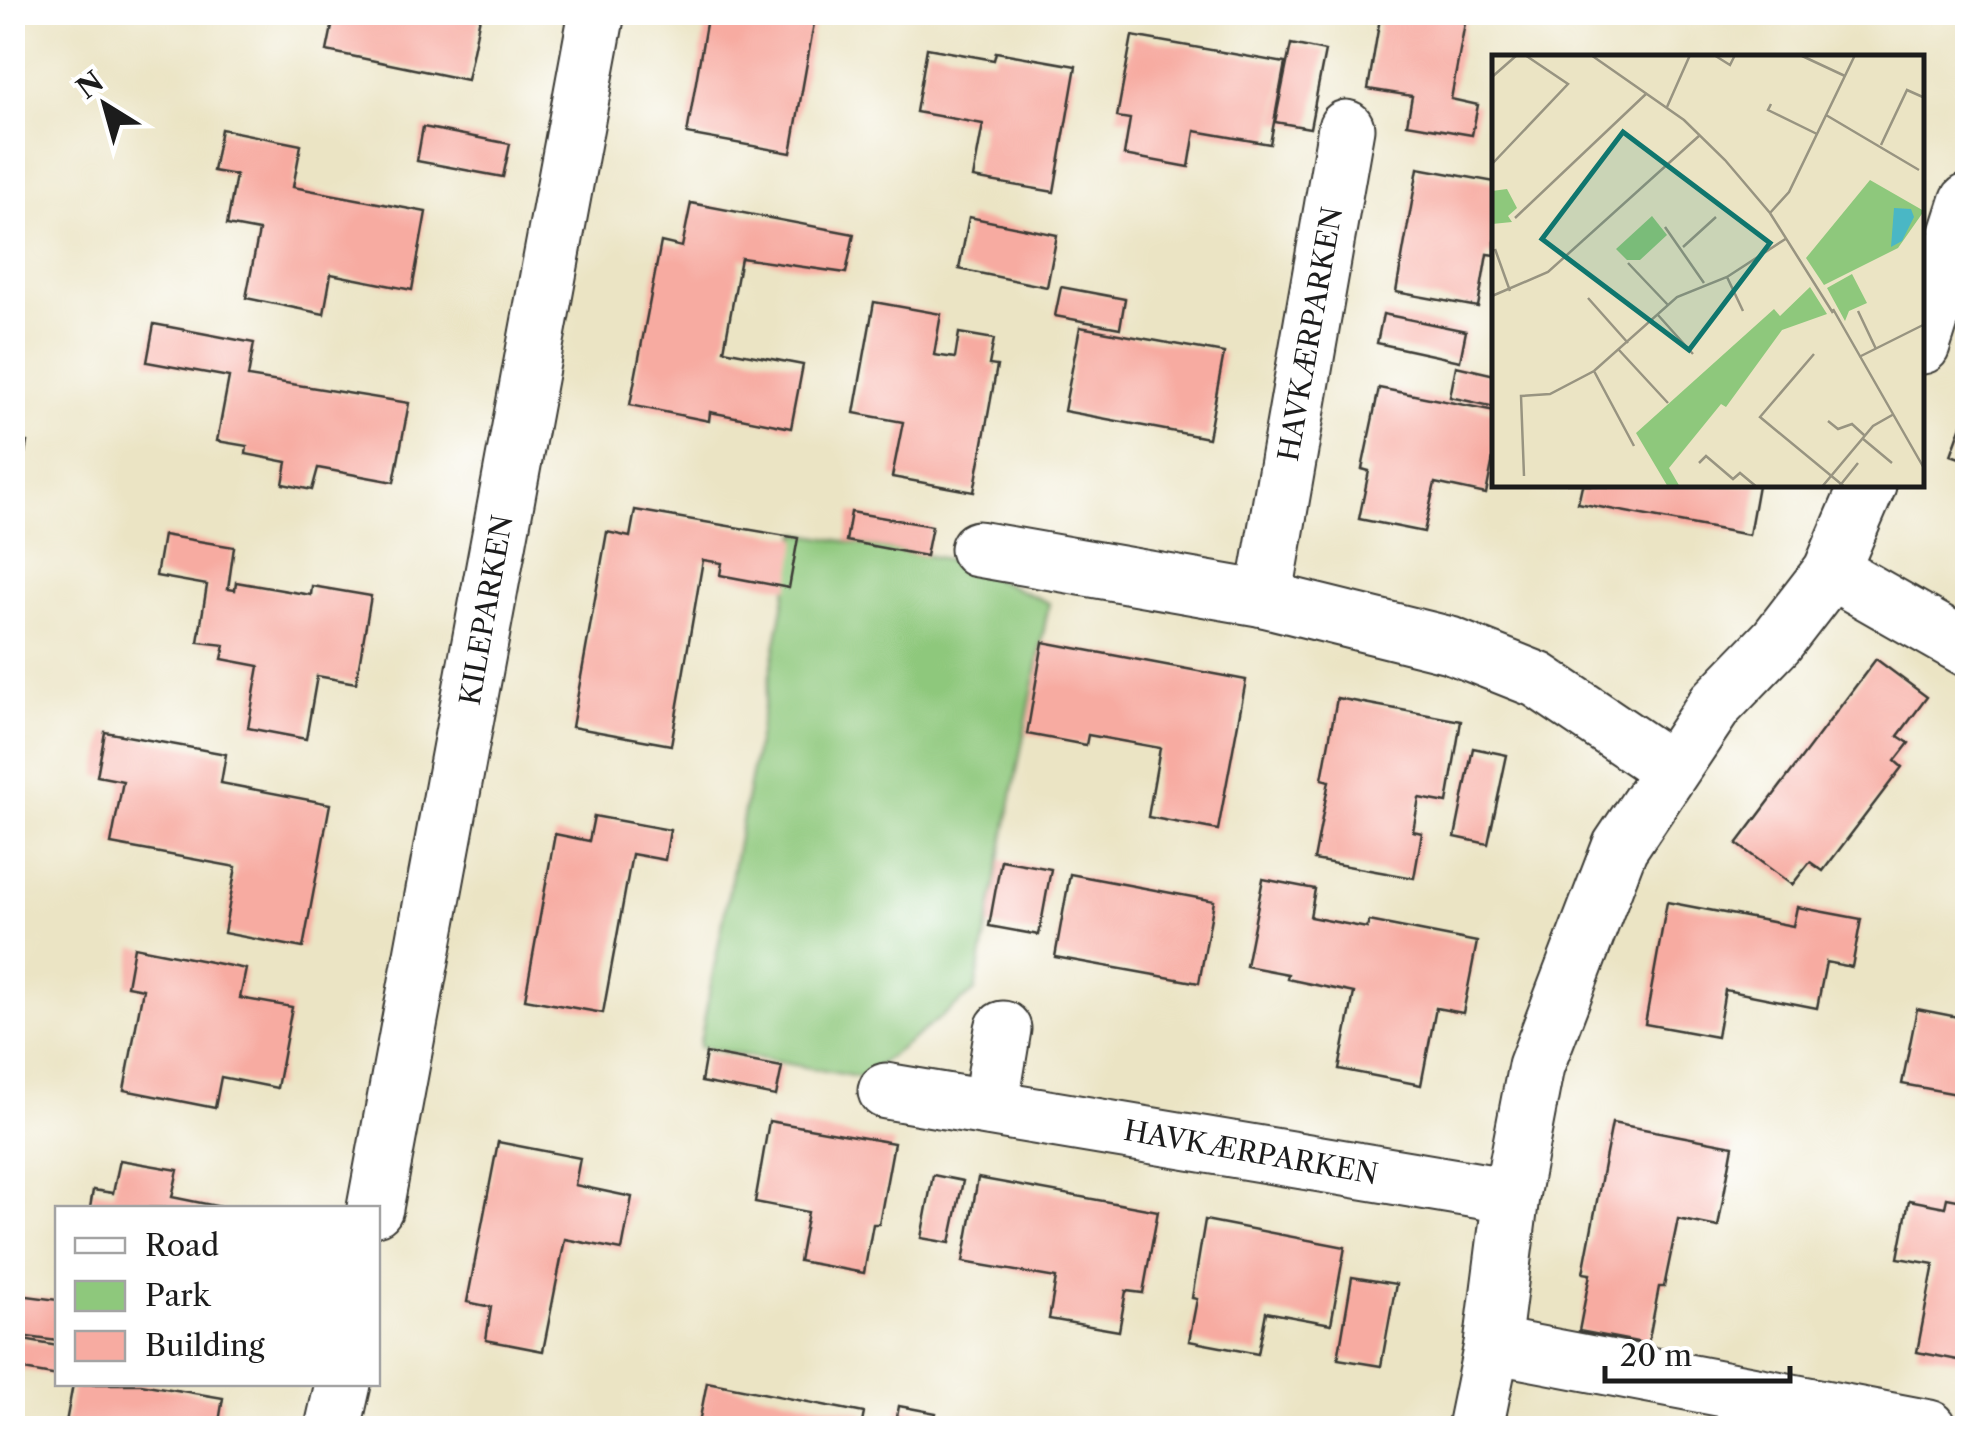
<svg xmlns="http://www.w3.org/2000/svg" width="1980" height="1441" font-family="'Libre Caslon Text',serif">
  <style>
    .green { fill: #8ec87c; stroke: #55724c; stroke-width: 2.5 }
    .building { fill: #f7aba1 }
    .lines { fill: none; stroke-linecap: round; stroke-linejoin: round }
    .minor-casing { stroke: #3b3a35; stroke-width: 59 }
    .minor { stroke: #fff; stroke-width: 55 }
    .labels { text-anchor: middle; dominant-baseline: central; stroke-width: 10; stroke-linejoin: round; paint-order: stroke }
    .street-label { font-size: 28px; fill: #1c1c1c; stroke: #fff }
    .inset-road { fill: none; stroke: #989481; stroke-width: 2.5 }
    .view { fill: #0f766e; fill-opacity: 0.15; stroke: #0f766e; stroke-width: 5 }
    .inset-edge { fill: none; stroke: #1c1c1c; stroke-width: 5 }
  </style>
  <rect width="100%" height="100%" fill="#fff"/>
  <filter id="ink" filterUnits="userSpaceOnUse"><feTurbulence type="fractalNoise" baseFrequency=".01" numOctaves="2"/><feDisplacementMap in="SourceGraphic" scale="20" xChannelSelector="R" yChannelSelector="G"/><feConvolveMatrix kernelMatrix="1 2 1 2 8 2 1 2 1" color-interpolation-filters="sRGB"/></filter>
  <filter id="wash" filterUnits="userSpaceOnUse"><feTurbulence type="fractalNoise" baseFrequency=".0048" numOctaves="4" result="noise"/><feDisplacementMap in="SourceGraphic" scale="40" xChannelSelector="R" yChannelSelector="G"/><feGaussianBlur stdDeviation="2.25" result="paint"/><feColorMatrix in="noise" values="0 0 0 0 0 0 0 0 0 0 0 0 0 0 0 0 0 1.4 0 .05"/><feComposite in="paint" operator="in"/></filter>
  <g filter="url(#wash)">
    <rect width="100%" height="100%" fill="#ebe4c4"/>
    <polygon class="green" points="797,533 953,560 1049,603 975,991 862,1078 699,1047"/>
    <g id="blocks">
      <g class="building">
        <polygon points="335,12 481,12 467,80 327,51"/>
        <polygon points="708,12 816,12 791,153 687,134"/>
        <polygon points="1381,12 1467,12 1451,99 1478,105 1472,135 1407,124 1412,96 1368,89"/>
        <polygon points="1132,36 1285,63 1270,144 1195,131 1189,167 1124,155 1130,119 1117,117"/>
        <polygon points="1291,44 1325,51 1310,128 1275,122"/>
        <polygon points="927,48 994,60 996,52 1076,66 1054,192 973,178 983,124 916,112"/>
        <polygon points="423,127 510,144 503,177 417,161"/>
        <polygon points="221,129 301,145 293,187 426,212 412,290 331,274 324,314 246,298 259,231 227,225 236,175 213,171"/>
        <polygon points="1418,168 1495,182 1495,255 1487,254 1478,307 1396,292"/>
        <polygon points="691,203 854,234 846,273 741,258 724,350 803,365 791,428 710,412 709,421 630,405 661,242 682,247"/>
        <polygon points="969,217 1057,235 1047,287 959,269"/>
        <polygon points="1061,287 1125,299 1120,328 1055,316"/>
        <polygon points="874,302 941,314 934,355 955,358 959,333 994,339 989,365 997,366 974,492 892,477 903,422 854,413"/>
        <polygon points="1383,314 1466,331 1460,361 1377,343"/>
        <polygon points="154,324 254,343 248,377 409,403 394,482 318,468 312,490 283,484 287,462 246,454 247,446 217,441 229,377 147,362"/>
        <polygon points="1080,327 1224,353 1208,438 1064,411"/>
        <polygon points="1456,366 1495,375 1495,407 1450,397"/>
        <polygon points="1379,388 1495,411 1495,448 1486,494 1435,483 1424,532 1359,519 1369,471 1362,469"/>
        <polygon points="1967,411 1968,411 1968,461 1951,455"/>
        <polygon points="12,439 27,442 22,470 12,468"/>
        <polygon points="1582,485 1758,485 1749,535 1578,503"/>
        <polygon points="635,510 798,538 789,588 720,575 722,563 703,560 671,745 572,727 607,532 630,537"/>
        <polygon points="851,512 932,526 926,556 846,541"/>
        <polygon points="163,535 234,547 228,589 235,590 236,582 311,595 312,586 371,596 356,683 317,676 306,739 248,728 259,666 222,659 225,645 198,642 207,585 156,576"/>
        <polygon points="1043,642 1246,680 1218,830 1148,817 1160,748 1088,735 1086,745 1027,734"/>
        <polygon points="1876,659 1927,697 1898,736 1909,743 1895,761 1902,767 1823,871 1810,862 1792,885 1737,844"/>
        <polygon points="1337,698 1461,721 1447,803 1419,798 1413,831 1422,833 1414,878 1314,860 1329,781 1322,779"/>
        <polygon points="105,732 226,754 221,783 330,804 303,948 224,933 236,867 111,844 123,781 97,776"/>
        <polygon points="1473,748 1507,755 1488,844 1455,837"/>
        <polygon points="594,816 670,830 665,860 632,854 603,1013 525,999 555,834 589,841"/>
        <polygon points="1001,860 1051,869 1039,935 989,926"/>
        <polygon points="1070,874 1214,901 1199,983 1055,957"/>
        <polygon points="1263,879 1315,889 1310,917 1367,928 1369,921 1477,942 1463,1013 1436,1008 1421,1085 1339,1069 1354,993 1287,979 1288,974 1246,966"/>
        <polygon points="1667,902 1793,926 1797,907 1861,919 1852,967 1826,962 1817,1008 1725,990 1717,1037 1645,1024"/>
        <polygon points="134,947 246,969 240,998 292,1007 277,1088 221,1077 215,1108 124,1090 143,989 127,986"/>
        <polygon points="1917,1009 1968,1019 1968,1096 1902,1084"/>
        <polygon points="706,1053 782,1067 776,1096 701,1082"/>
        <polygon points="769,1121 894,1143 879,1224 873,1224 864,1273 799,1261 808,1212 755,1202"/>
        <polygon points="1612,1123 1733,1146 1718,1227 1678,1219 1664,1287 1659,1287 1648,1344 1579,1331 1590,1274 1583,1273"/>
        <polygon points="498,1142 580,1158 575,1185 632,1197 622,1250 565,1239 543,1351 486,1340 491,1307 467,1302"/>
        <polygon points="120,1160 178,1170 172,1197 226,1208 90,1208 93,1190 113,1193"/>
        <polygon points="933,1175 963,1181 950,1243 921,1238"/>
        <polygon points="978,1178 1158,1211 1143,1293 1126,1291 1119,1331 1049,1319 1056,1278 963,1262"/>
        <polygon points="1947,1198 1968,1202 1968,1362 1917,1352 1934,1264 1898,1258 1909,1200 1945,1207"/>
        <polygon points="1205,1220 1345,1247 1331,1324 1266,1312 1258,1354 1189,1341 1197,1299 1192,1298"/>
        <polygon points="1352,1277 1396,1284 1381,1366 1338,1359"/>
        <polygon points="12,1294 58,1300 58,1341 12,1335"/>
        <polygon points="12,1338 58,1346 58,1376 12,1368"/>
        <polygon points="707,1382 864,1413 861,1428 698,1428"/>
        <polygon points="73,1384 141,1384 223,1398 218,1428 65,1428"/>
        <polygon points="899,1406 936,1413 933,1428 895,1428"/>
      </g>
    </g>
  </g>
  <g filter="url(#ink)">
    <use href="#blocks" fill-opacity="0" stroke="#3b3a35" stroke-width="2.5"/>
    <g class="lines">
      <defs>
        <g id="minor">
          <polyline points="1922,346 1968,202"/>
          <polyline points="978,549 1264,599 1450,645 1538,680 1670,769"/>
          <polyline points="1831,571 1968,649"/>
          <polyline points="1264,599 1346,128"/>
          <polyline points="886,1091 1511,1196"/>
          <polyline points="990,1108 1003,1029"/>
          <polyline points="375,1208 597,12"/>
          <polyline points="1492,1345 1929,1428"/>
          <polyline points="333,1428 343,1384"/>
          <polyline points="1475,1428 1492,1345 1511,1196 1536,1066 1620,847 1715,705 1777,641 1831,571 1868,485"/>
        </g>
      </defs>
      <use href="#minor" class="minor-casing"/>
      <use href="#minor" class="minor"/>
    </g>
  </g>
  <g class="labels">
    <g class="street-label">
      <text transform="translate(1310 334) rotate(-80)">HAVKÆRPARKEN</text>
      <text transform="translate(486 610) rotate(-80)">KILEPARKEN</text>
      <text transform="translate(1251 1152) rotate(10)">HAVKÆRPARKEN</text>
    </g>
  </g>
  <g transform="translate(1492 55)">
    <rect width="432" height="432" fill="#ebe4c4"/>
    <path d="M378,125L432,156L406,193L332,230L314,203ZM15,134L25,153L16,161L20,167L0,169V136ZM160,161L175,180L148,205H135L124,194ZM360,219L375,248L357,256L353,266L335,233ZM318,232L335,259L290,275L234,352L229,349L177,413L188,432H176L144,378L282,254L288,261Z" fill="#8ec87c"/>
    <path d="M402,153L419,154L422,162L410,186L399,192Z" fill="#4ab7c5"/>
    <path class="inset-road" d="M99,0L192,65L233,105L278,158L341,258M222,0L238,10L243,0M308,0L353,21M0,22L25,0M279,49L276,55L325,79M175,52L198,0M334,60L427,115M389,90L415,35L433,43M1,108L76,29L33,0M278,158L297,137L363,0M23,163L155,38M173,172L212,228M191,192L224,162M3,194L18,236M136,208L176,250M235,222L251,256M0,241L56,217L208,80M96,243L136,288M341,254L433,415M366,256L384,294M166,260L201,299M127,295L176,348M322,299L268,362L354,433M367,302L433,269M102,316L142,391M336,366L346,374L360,369L372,380M370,383L400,408M207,408L214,401L241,424L248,418L266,433M32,421L29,341L58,339L102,316L185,242L235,222L295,183M76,433H115M329,433L381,371L402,359M346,433L366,408"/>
    <path class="view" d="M131,77L278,188L197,295L50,184Z"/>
    <rect width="432" height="432" class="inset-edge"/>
  </g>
  <rect width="1980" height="1441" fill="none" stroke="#fff" stroke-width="50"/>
  <rect x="55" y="1206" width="325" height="180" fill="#ffffff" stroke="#a4a4a4" stroke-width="2.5"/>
  <rect x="75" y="1238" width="50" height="15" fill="#ffffff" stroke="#a4a4a4" stroke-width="2.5"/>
  <text x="145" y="1256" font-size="30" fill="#1c1c1c">Road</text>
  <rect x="75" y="1281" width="50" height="30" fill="#8ec87c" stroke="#a4a4a4" stroke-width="2.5"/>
  <text x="145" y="1306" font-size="30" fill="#1c1c1c">Park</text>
  <rect x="75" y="1331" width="50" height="30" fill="#f7aba1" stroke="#a4a4a4" stroke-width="2.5"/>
  <text x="145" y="1356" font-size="30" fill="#1c1c1c">Building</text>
  <g transform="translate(105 105) rotate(323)" stroke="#ffffff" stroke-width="8" paint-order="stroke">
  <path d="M0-8L18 38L0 25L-18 38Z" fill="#1c1c1c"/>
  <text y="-15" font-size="28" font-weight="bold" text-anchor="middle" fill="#1c1c1c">N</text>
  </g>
  <path d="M1605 1366v15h185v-15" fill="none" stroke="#1c1c1c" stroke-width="5"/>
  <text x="1620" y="1366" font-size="30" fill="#1c1c1c" stroke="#ffffff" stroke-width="8" paint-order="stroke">20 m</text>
</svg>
